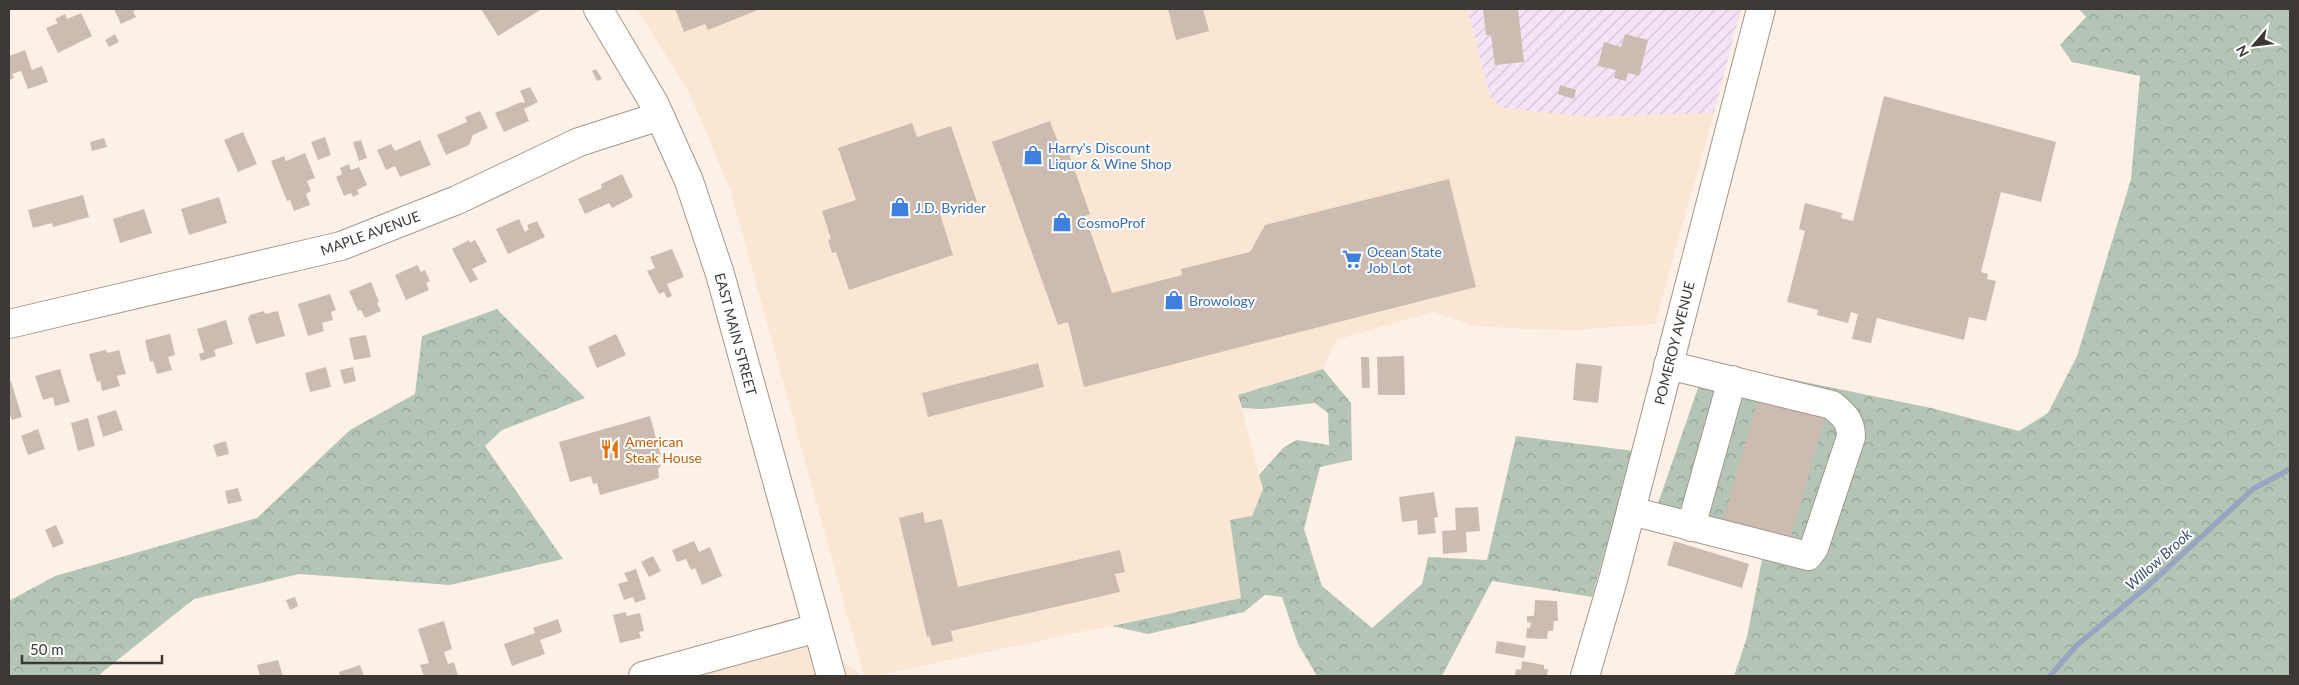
<svg xmlns="http://www.w3.org/2000/svg" width="2299" height="685" font-family="Lato,sans-serif">
  <style>
    .built { fill: #fbe6d4 }
    .industrial { fill: url(#industrial-furrows) }
    .forest { fill: url(#forest-crowns) }
    .lines { fill: none; stroke-linecap: round; stroke-linejoin: round }
    .stream { stroke: #97a5c0; stroke-width: 5.5 }
    .building { fill: #ccbbb1 }
    .minor-casing { stroke: #a4968a; stroke-width: 30 }
    .major-casing { stroke: #a4968a; stroke-width: 30 }
    .minor { stroke: #fff; stroke-width: 28 }
    .major { stroke: #fff; stroke-width: 28 }
    .labels { text-anchor: middle; dominant-baseline: central; stroke-width: 4; stroke-linejoin: round; paint-order: stroke }
    .shop-label { font-size: 14px; fill: #366cbe; stroke: #fff; text-anchor: start }
    .street-label { font-size: 14px; fill: #3e3834; stroke: #fff }
    .food-label { font-size: 14px; fill: #c56008; stroke: #fff; text-anchor: start }
    .water-label { font-size: 15px; font-style: italic; fill: #3c5078; stroke: #fff }
  </style>
  <defs>
    <pattern id="industrial-furrows" width="10" height="10" patternUnits="userSpaceOnUse" patternTransform="scale(1.25)"><rect width="10" height="10" fill="#f4e3f5"/><path d="M-1 1l2-2M0 10L10 0M9 11l2-2" fill="none" stroke="#d2c4d3"/></pattern>
    <pattern id="forest-crowns" width="20" height="18" patternUnits="userSpaceOnUse" patternTransform="scale(1.25)"><rect width="20" height="18" fill="#b5c5b5"/><path d="M2 6a3 3 0 1 1 6 0M12 15a3 3 0 1 1 6 0" fill="none" stroke="#95a194"/></pattern>
  </defs>
  <rect width="100%" height="100%" fill="#fdf1e7"/>
  <g class="built">
    <polygon points="637,9 1468,9 1490,97 1590,117 1714,113 1655,324 1576,330 1527,329 1474,326 1433,312 1336,340 1323,369 1238,395 1263,489 1252,516 1230,521 1241,598 875,676 864,676 730,189 689,92"/>
    <polygon points="786,616 862,676 651,676 778,628"/>
  </g>
  <polygon class="industrial" points="1468,9 1741,9 1714,113 1590,117 1502,108 1490,97"/>
  <g class="forest">
    <polygon points="2079,9 2290,9 2290,676 1734,676 1747,637 1764,549 1656,509 1707,362 1931,408 2019,431 2048,413 2077,356 2131,179 2140,76 2072,62 2060,45 2086,17"/>
    <polygon points="497,309 585,398 502,430 485,446 563,559 450,585 299,574 194,599 100,674 101,676 9,676 9,601 55,576 257,518 350,430 415,394 422,336"/>
    <polygon points="1323,369 1351,403 1352,460 1320,467 1304,529 1322,586 1372,628 1422,584 1428,557 1487,560 1516,436 1634,451 1592,597 1492,581 1442,676 1317,676 1298,644 1282,597 1265,595 1244,612 1148,634 1112,626 1241,598 1230,520 1252,516 1263,489 1259,475 1284,447 1297,440 1329,445 1328,413 1315,403 1263,409 1242,408 1238,395"/>
  </g>
  <g class="lines">
    <polyline class="stream" points="2050,676 2076,646 2148,586 2253,489 2290,469"/>
  </g>
  <g class="building">
    <polygon points="114,9 139,9 133,11 136,17 121,24"/>
    <polygon points="481,9 542,9 498,36"/>
    <polygon points="675,9 760,9 708,30 705,24 684,32"/>
    <polygon points="1168,9 1203,9 1209,31 1176,40"/>
    <polygon points="1483,9 1518,9 1524,62 1495,65 1491,35 1486,35"/>
    <polygon points="81,13 92,36 58,53 46,28 58,23 55,19 65,14 67,19"/>
    <polygon points="115,34 119,42 109,47 105,40"/>
    <polygon points="1625,34 1648,40 1639,76 1628,73 1626,81 1614,78 1616,70 1598,66 1604,42 1621,47"/>
    <polygon points="25,50 32,70 42,66 48,82 28,89 21,71 12,74 14,78 9,80 9,56"/>
    <polygon points="596,69 602,79 597,81 592,71"/>
    <polygon points="1560,85 1576,90 1574,99 1558,94"/>
    <polygon points="530,87 538,102 524,109 529,121 504,132 495,113 521,102 522,103 525,102 520,91"/>
    <polygon points="1884,96 2056,142 2041,202 2001,192 1981,272 1988,274 1987,279 1996,281 1986,321 1969,317 1964,340 1877,318 1871,343 1852,339 1858,314 1851,312 1848,323 1817,315 1818,310 1787,302 1805,231 1799,229 1805,203 1842,213 1841,218 1853,221"/>
    <polygon points="480,111 488,128 473,135 469,145 446,155 437,135 467,122 465,117"/>
    <polygon points="1050,121 1063,156 1069,154 1090,214 1085,216 1112,293 1182,275 1181,269 1250,252 1265,225 1449,179 1476,287 1084,387 1068,322 1058,325 992,142"/>
    <polygon points="912,123 917,137 951,126 977,202 940,214 953,255 849,290 836,252 832,253 828,240 831,239 822,211 856,200 838,148"/>
    <polygon points="243,132 257,164 238,172 224,140"/>
    <polygon points="325,137 331,155 318,160 311,142"/>
    <polygon points="104,138 107,147 92,151 90,142"/>
    <polygon points="361,140 367,158 359,161 353,142"/>
    <polygon points="420,140 431,165 400,177 395,166 386,170 377,150 391,144 395,151"/>
    <polygon points="305,153 315,178 307,181 311,191 306,194 310,205 294,211 290,200 287,201 271,161 284,156 286,161"/>
    <polygon points="349,164 351,170 359,167 367,185 357,190 359,194 353,197 351,193 344,196 336,177 342,174 340,168"/>
    <polygon points="622,174 633,197 612,208 609,203 585,214 578,199 602,188 601,184"/>
    <polygon points="83,195 89,217 53,227 52,223 33,228 28,210"/>
    <polygon points="219,197 227,223 189,235 181,209"/>
    <polygon points="144,209 152,233 120,243 113,219"/>
    <polygon points="519,219 525,232 529,229 527,225 537,221 545,237 508,254 496,229"/>
    <polygon points="469,240 470,243 475,240 487,262 472,269 478,279 470,283 452,249"/>
    <polygon points="672,249 684,277 667,284 672,296 667,298 664,292 659,294 647,271 655,268 650,257"/>
    <polygon points="417,265 421,272 425,270 430,281 426,283 429,290 406,300 395,275"/>
    <polygon points="371,282 379,302 377,303 381,311 365,318 361,310 358,311 349,291"/>
    <polygon points="330,294 336,310 331,312 333,320 322,323 324,331 308,336 298,304"/>
    <polygon points="264,311 265,314 278,311 285,336 256,344 248,319 250,315"/>
    <polygon points="226,320 233,344 214,350 216,356 201,361 199,354 204,352 197,329"/>
    <polygon points="170,334 175,355 168,357 172,370 157,374 153,361 150,362 145,340"/>
    <polygon points="616,334 626,355 597,368 588,347"/>
    <polygon points="366,335 371,357 354,360 349,338"/>
    <polygon points="105,350 108,353 119,350 126,374 117,376 120,386 102,391 100,381 97,382 89,354"/>
    <polygon points="1404,356 1405,395 1378,395 1377,357"/>
    <polygon points="1361,357 1369,357 1370,388 1362,388"/>
    <polygon points="1038,363 1044,387 928,417 922,393"/>
    <polygon points="1576,363 1602,366 1598,403 1573,400"/>
    <polygon points="326,367 331,387 310,392 305,373"/>
    <polygon points="353,367 356,381 344,384 340,370"/>
    <polygon points="60,369 70,402 55,406 53,397 43,400 35,376"/>
    <polygon points="11,381 22,417 12,420 9,413 9,382"/>
    <polygon points="1759,396 1826,415 1789,543 1722,524"/>
    <polygon points="116,410 123,430 103,437 97,416"/>
    <polygon points="650,416 661,456 655,458 661,465 658,469 659,477 657,479 600,495 597,483 593,484 591,476 570,482 559,442"/>
    <polygon points="88,418 95,446 78,451 71,423"/>
    <polygon points="38,429 45,449 28,455 21,436"/>
    <polygon points="226,441 229,454 217,457 213,445"/>
    <polygon points="238,488 242,501 228,504 225,491"/>
    <polygon points="1434,492 1438,517 1434,518 1436,533 1418,535 1417,520 1402,522 1399,497"/>
    <polygon points="1478,507 1480,531 1466,532 1467,552 1443,554 1442,531 1456,530 1455,508"/>
    <polygon points="923,512 925,523 942,519 958,587 1120,550 1125,572 1115,574 1120,592 951,631 953,641 932,646 929,636 927,637 899,518"/>
    <polygon points="56,525 64,543 53,548 45,530"/>
    <polygon points="694,541 699,552 710,547 722,576 702,585 695,568 691,570 686,559 677,562 672,550"/>
    <polygon points="1674,541 1749,564 1742,588 1667,565"/>
    <polygon points="653,556 661,571 649,577 641,562"/>
    <polygon points="636,569 646,599 635,603 633,597 624,600 618,584 628,581 624,573"/>
    <polygon points="295,597 298,606 290,610 286,600"/>
    <polygon points="1535,600 1557,601 1558,621 1554,621 1553,631 1548,631 1547,639 1526,638 1527,628 1530,628 1531,623 1527,622 1527,616 1534,616"/>
    <polygon points="625,612 627,616 640,613 644,631 639,632 641,638 620,643 613,615"/>
    <polygon points="558,619 562,632 540,640 545,654 512,666 504,644 535,633 533,628"/>
    <polygon points="444,621 452,649 444,652 448,664 454,662 458,676 424,676 420,665 429,663 418,629"/>
    <polygon points="1497,641 1526,646 1524,658 1495,653"/>
    <polygon points="278,660 283,676 260,676 257,665"/>
    <polygon points="1522,661 1544,665 1544,669 1548,669 1547,676 1515,676 1516,669 1521,670"/>
    <polygon points="360,665 364,676 340,676 339,672"/>
  </g>
  <g class="lines">
    <defs>
      <g id="minor">
        <polyline points="9,324 341,246 457,200 579,142 660,116"/>
        <path d="M1631,511L1808,556L1814,548L1851,437C1851,421 1844,415 1832,405L1668,365"/>
        <polyline points="1691,527 1732,380"/>
        <polyline points="643,676 817,628"/>
      </g>
      <g id="major">
        <polyline points="598,9 654,103 689,181 720,274 831,676"/>
        <polyline points="1585,676 1613,580 1761,9"/>
      </g>
    </defs>
    <use href="#minor" class="minor-casing"/>
    <use href="#major" class="major-casing"/>
    <use href="#minor" class="minor"/>
    <use href="#major" class="major"/>
  </g>
  <defs>
    <symbol id="shop-bare" viewBox="-9 -9 18 18"><path d="M-5-2.5h2.3a2.7 3.5 0 0 1 5.4 0H5L5.5 6h-11ZM-1.5-2.5h3a1.5 2.3 0 0 0-3 0Z" fill="#3f7fe0" stroke="#fff" stroke-width="2.5" paint-order="stroke"/></symbol>
    <symbol id="supermarket-bare" viewBox="-9 -9 18 18"><path d="M-6-5.5h2.5l.6 2H6L4.5 2H-2.5L-4.4-4H-6ZM-1.5 3.2a1.3 1.3 0 1 0 .1 0ZM3 3.2a1.3 1.3 0 1 0 .1 0Z" fill="#3f7fe0" stroke="#fff" stroke-width="2.5" paint-order="stroke"/></symbol>
    <symbol id="restaurant-bare" viewBox="-9 -9 18 18"><path d="M-5-6h1v4h1v-4h1v4h1v-4h1v5L-1.5 .5V6h-2V.5L-5-1ZM5-6V6H3V1.5H1.5Q1.5-4 5-6Z" fill="#e8710a" stroke="#fff" stroke-width="2.5" paint-order="stroke"/></symbol>
  </defs>
  <g fill-rule="evenodd">
    <use href="#shop-bare" x="1019" y="141" width="28" height="28"/>
    <use href="#shop-bare" x="886" y="193" width="28" height="28"/>
    <use href="#shop-bare" x="1048" y="208" width="28" height="28"/>
    <use href="#supermarket-bare" x="1338" y="245" width="28" height="28"/>
    <use href="#shop-bare" x="1160" y="286" width="28" height="28"/>
    <use href="#restaurant-bare" x="596" y="435" width="28" height="28"/>
  </g>
  <g class="labels">
    <g class="shop-label">
      <text x="1048" y="147">Harry's Discount<tspan x="1048" dy="16">Liquor &amp; Wine Shop</tspan></text>
      <text x="915" y="207">J.D. Byrider</text>
      <text x="1077" y="222">CosmoProf</text>
      <text x="1367" y="251">Ocean State<tspan x="1367" dy="16">Job Lot</tspan></text>
      <text x="1189" y="300">Browology</text>
    </g>
    <g class="street-label">
      <text transform="translate(370 233) rotate(-20)">MAPLE AVENUE</text>
      <text transform="translate(736 334) rotate(75)">EAST MAIN STREET</text>
      <text transform="translate(1674 343) rotate(-76)">POMEROY AVENUE</text>
    </g>
    <g class="food-label">
      <text x="625" y="441">American<tspan x="625" dy="16">Steak House</tspan></text>
    </g>
    <g class="water-label">
      <text transform="translate(2158 559) rotate(-42)">Willow Brook</text>
    </g>
  </g>
  <rect width="2299" height="685" fill="none" stroke="#3e3834" stroke-width="20"/>
  <g transform="translate(2254 45) rotate(242)" stroke="#ffffff" stroke-width="4" paint-order="stroke">
  <path d="M0-4L9 19L0 12L-9 19Z" fill="#3e3834"/>
  <text y="-8" font-size="14" font-weight="bold" text-anchor="middle" fill="#3e3834">N</text>
  </g>
  <path d="M22 655v8h140v-8" fill="none" stroke="#3e3834" stroke-width="2.5"/>
  <text x="30" y="655" font-size="15" fill="#3e3834" stroke="#ffffff" stroke-width="4" paint-order="stroke">50 m</text>
</svg>
